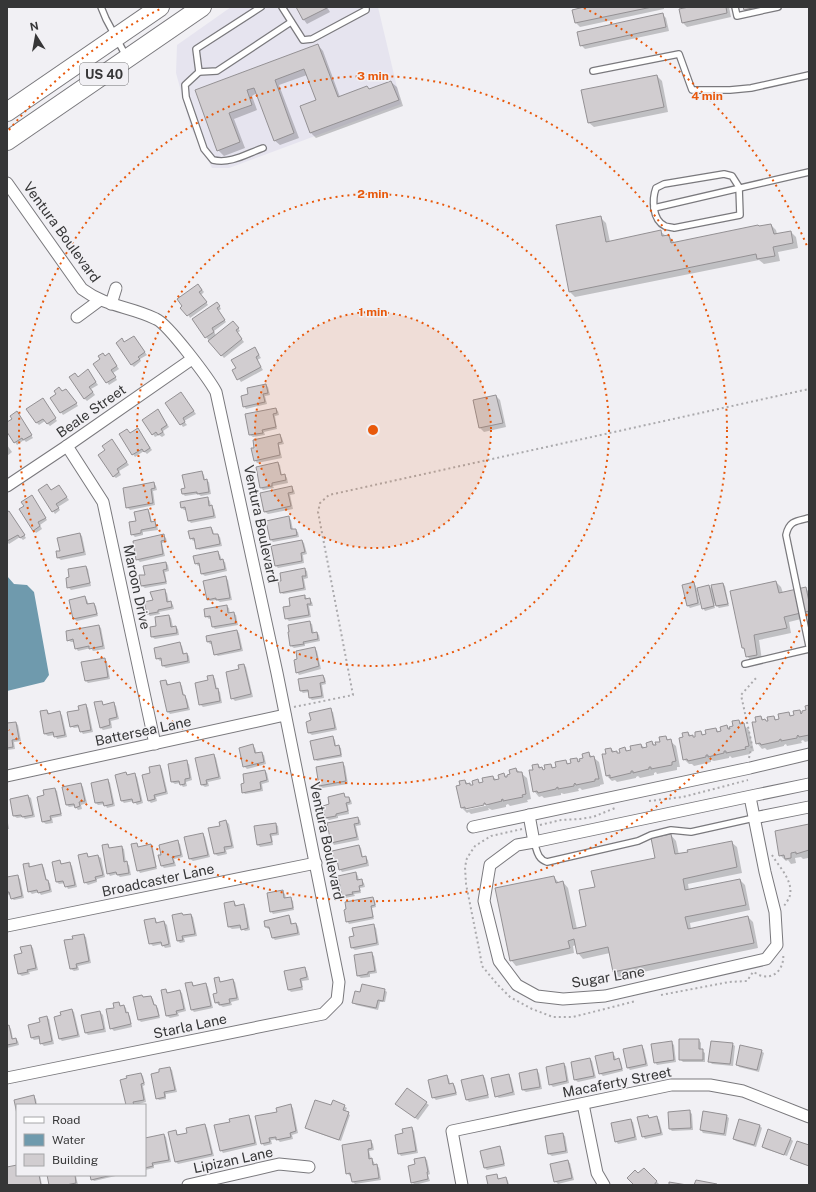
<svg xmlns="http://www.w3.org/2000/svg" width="816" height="1192" font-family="'Public Sans',sans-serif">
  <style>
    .built { fill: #e6e4ef }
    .water { fill: #6f9aad }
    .shadow { fill: #0003; fill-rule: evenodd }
    .building { fill: #d1cdd0; stroke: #949194 }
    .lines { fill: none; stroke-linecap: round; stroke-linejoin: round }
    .lane-casing { stroke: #7a797d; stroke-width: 8 }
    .street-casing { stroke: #7a797d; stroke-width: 13 }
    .primary-casing { stroke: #7a797d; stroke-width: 20 }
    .path { stroke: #abaaad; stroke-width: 2; stroke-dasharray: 2 3; stroke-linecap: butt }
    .lane { stroke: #fff; stroke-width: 5.5 }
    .street { stroke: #fff; stroke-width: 11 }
    .primary { stroke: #fff; stroke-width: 18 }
    .ring { fill: none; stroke: #e8590c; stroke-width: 2; stroke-dasharray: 2 4 }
    .labels { text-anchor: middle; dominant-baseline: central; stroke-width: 3; stroke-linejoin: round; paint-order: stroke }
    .shield { fill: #f1f0f4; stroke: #6e6e70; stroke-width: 1 }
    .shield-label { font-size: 13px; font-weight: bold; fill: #363637 }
    .street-label { font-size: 14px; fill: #363637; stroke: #f1f0f4 }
    .centre { fill: #e8590c; stroke: #f1f0f4; stroke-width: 2 }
    .ring-label { font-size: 12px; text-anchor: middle; font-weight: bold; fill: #e8590c; stroke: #f1f0f4; stroke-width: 3; stroke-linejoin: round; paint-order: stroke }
  </style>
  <rect width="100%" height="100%" fill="#f1f0f4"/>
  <polygon class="built" points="231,7 378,7 401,104 229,168 212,168 191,128 176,73 177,45"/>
  <polygon class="water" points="7,576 14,584 27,585 34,592 49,675 44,682 7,691"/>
  <g class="shadow">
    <polygon points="297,7 327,7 330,12 307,24 304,20"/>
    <polygon points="589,7 664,7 664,9 580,27 576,23 573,10"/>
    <polygon points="694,7 729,7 731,17 687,27 683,23"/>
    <polygon points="744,7 776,7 749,13"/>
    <polygon points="662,14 666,18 669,31 585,49 581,45"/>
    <polygon points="318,45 323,51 340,97 367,87 370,90 391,82 397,87 403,106 316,138 311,133 317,100 307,75 279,85 299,138 280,145 274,140 257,93 252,96 257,110 234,119 245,148 224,156 218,150 196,91"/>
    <polygon points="657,76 662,81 668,112 594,127 588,122"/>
    <polygon points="600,217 606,223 610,242 661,232 666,236 669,236 675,243 771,225 776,230 777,234 791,232 796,237 798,248 778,252 780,261 764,264 759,260 575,297 570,292 557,226"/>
    <polygon points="200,287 204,292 201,295 208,305 190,318 184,306"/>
    <polygon points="219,305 221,309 218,311 226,322 214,331 216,336 236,325 240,331 237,333 244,342 224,358 206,337 193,319"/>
    <polygon points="134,337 147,355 140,359 141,361 134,367 131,364 122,340 125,343"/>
    <polygon points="255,348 261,358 257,360 263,370 241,382 233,370 237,368"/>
    <polygon points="109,354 119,369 113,373 117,380 109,385 95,364"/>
    <polygon points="90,373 98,385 91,389 95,395 87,401 84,398"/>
    <polygon points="266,385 268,387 270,395 265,396 267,404 246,409 244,406"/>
    <polygon points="62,392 68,392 78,406 63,415 51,398"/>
    <polygon points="181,393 196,414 184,421 187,425 183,427 167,403"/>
    <polygon points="496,396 500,400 506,427 484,432 480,428"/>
    <polygon points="45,402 57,421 50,426 45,421 39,425 36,422"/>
    <polygon points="276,409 278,411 279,415 275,416 277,429 264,432 265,435 253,437 250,435 246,415"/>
    <polygon points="17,412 33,438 26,442 24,440 17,445 7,430 7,423 13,420"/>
    <polygon points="160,413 169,427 163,431 165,435 162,437 159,435 155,437 143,420"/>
    <polygon points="127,430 131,434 140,432 152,450 147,454 144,451 135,457 133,454"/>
    <polygon points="280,435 282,438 284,444 279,445 282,458 257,463 255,460"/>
    <polygon points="112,440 129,465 119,471 121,475 116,478 113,476"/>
    <polygon points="7,445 12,452 7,456"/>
    <polygon points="278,463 280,465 282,476 285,475 287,478 288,483 273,486 274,488 263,490 261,488"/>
    <polygon points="202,472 204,475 205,480 209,482 211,494 201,496 198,494 185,496 183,494 182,489 186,489"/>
    <polygon points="154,483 156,486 157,490 153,491 155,505 130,510 127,507"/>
    <polygon points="47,485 52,491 61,489 69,500 58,507 60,510 55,514 53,511"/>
    <polygon points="291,487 294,490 295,494 290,495 293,509 268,514 265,512"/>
    <polygon points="207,498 210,501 211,507 214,509 216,518 191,523 189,521 187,510 184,510 182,508 181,503"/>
    <polygon points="34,499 47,520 40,525 42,529 36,533 34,530 25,507"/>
    <polygon points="148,510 150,513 152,523 155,522 157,525 158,530 143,532 143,535 135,537 132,534 137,521"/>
    <polygon points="7,513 11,514 26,538 23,540 20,537 9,544 7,542"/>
    <polygon points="288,517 291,520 293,530 295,530 298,532 299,537 273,542 271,540 267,522"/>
    <polygon points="211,528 213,530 214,535 218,535 220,537 222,546 199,550 197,548 195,540 193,541 191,538"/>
    <polygon points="80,534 82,536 86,555 61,560 58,558 61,551"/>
    <polygon points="163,535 166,538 167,542 162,543 165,556 140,562 137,559"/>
    <polygon points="302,541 304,543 307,554 303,555 304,563 278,568 276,566"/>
    <polygon points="218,552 220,555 222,560 225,562 227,571 205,576 202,574 200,565 198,566 196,563"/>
    <polygon points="166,563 168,565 169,571 165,572 167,584 145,588 142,586 140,576 146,575"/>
    <polygon points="86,567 88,569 91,586 71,590 68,587"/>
    <polygon points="304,569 307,571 308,578 304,579 306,590 283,594 281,592"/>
    <polygon points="225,577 228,580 232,600 220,602 217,600 210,601 208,599"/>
    <polygon points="776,582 781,587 783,593 805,588 809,592 809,617 789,622 791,633 759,640 762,660 752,662 747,656 746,651 743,648"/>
    <polygon points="693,583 696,586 700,605 690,608 687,605"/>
    <polygon points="723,584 725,586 729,606 719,608 714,603 715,608 705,611 703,608 709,586 714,591"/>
    <polygon points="164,590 167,593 169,603 171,602 173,605 174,609 159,612 160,614 150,616 148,614 154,601"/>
    <polygon points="304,596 312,602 313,606 309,606 311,617 289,621 286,618"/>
    <polygon points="85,597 87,600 89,605 94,604 96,606 98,616 77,621 74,619"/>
    <polygon points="226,606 229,608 230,614 233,613 236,615 238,625 215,629 213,627 211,618 209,619 206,616"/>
    <polygon points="169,616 171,618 173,627 175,627 178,629 179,635 155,639 152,637 158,627"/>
    <polygon points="309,622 312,624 314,634 317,633 319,635 320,641 305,644 305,646 294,648 291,646"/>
    <polygon points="99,626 101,628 105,649 93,651 91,648 78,651 76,648 75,642 71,642 68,640"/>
    <polygon points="237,631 239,633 243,651 218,656 215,654 213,644 210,644 208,642 207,637"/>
    <polygon points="180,644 182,646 184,654 187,654 189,656 190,663 166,668 163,666 162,660 160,661 157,658"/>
    <polygon points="315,649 317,651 321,669 299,675 297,672"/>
    <polygon points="105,659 107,662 110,679 88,683 86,681"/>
    <polygon points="244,665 246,667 253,697 235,701 232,698 240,670"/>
    <polygon points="213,676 215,679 217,689 220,692 222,703 203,707 200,704 209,681"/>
    <polygon points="323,676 325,678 326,684 322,685 324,698 312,700 310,698 309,692 303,693 301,691"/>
    <polygon points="166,681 169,685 180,683 182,686 184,696 187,699 190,710 170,714 168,712 161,682"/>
    <polygon points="102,702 104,706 114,704 116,706 119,719 111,721 112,728 103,730 100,727"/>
    <polygon points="86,705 88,708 93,732 83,734 81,731 80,727 74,728 71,726 80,711"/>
    <polygon points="809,706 809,741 805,742 803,740 801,741 802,743 787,746 786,744 784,745 784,746 767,750 765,748 762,749 757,743 757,722 760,717 767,722 773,717 777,720 780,719 788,713 792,717 800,711 804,715"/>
    <polygon points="330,710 333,712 337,730 312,735 309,733"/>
    <polygon points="47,711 50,714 59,712 62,715 67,737 57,739 55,735 48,736 45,734"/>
    <polygon points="739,721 749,730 754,751 750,752 750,754 732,758 730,756 729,757 729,758 714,761 711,760 711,762 694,766 692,764 689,764 684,759 684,738 688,733 694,738 701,732 704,736 716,729 719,732 722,732 727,726 731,731"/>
    <polygon points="16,723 18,725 21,741 14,742 15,749 7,750 7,724"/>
    <polygon points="333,737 335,740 336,746 338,746 341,748 342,757 317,761 315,759"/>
    <polygon points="665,737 676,746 680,767 677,767 677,770 657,774 656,772 654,773 654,775 640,778 638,776 636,777 636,778 617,782 615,780 612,781 607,776 607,754 611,749 618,754 621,754 625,748 628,752 641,745 645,748 648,748 652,742 657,747"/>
    <polygon points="253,746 255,748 257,754 261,753 264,755 266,764 247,769 244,766"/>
    <polygon points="589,754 599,762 604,784 600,785 600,786 582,790 580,788 578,789 579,791 564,794 561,793 561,795 544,798 542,796 539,797 534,791 534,770 538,765 544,770 550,765 554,768 557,767 566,761 569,765 577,759 581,763"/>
    <polygon points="214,755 216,758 221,779 208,782 209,786 205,787 202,785"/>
    <polygon points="186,762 189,764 192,780 186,782 187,786 183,787 180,783 175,784 172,782"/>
    <polygon points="342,763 345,766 348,784 322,788 320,786"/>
    <polygon points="160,766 162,769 168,794 156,797 157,801 151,803 149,801 151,774"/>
    <path d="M516,769L527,778L531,799L527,800L528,802L510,806L508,804L506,805V807L492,810L488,808L489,810L471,814L469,812L467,813L461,807L462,786L465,781L471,786L474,785L478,780L481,784L493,777L497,780H500L504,774L508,779ZM489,803V805L466,810L464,808Z"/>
    <polygon points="265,771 267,773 269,782 262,784 263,791 245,794 243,792"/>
    <polygon points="126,773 128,776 134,774 137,777 143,803 137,805 134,801 124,803 122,801"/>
    <polygon points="108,780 110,783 115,806 107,808 105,804 98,805 96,803"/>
    <polygon points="81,784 83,787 87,803 81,805 82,809 78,810 75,806 69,807 67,805"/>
    <polygon points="55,789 57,791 62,816 52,818 53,823 46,824 43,822 45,796"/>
    <polygon points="343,794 346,798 349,798 351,800 352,804 348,805 349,814 338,816 338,818 329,820 326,818 324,806 330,805"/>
    <polygon points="28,796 31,798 35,817 25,819 23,817 17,818 14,816 11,799"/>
    <polygon points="7,817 9,829 7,829"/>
    <polygon points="357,818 360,820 361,825 356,826 359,840 334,845 332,842"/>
    <polygon points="226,821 229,824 234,848 226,850 227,854 218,856 215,854 210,829 221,827"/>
    <polygon points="275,824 278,826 279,835 272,836 273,845 260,847 258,845"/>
    <polygon points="809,825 808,858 803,859 801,857 795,858 796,863 791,864 788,860 786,861 780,855"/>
    <polygon points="203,834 205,837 210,857 193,861 190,859 186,838"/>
    <polygon points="671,835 676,841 679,855 731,842 737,847 742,873 688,884 689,891 740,880 745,885 750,910 690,923 691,929 748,917 753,922 758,948 619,977 614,972 610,953 583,959 578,953 576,945 573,946 574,953 516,966 511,960 554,877 559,883 563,882 568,888 577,929 588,927 596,888 656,859"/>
    <polygon points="177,841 180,844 183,857 174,859 176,866 164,868 162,866 162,855"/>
    <polygon points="136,844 139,848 150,845 153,848 157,869 140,873 138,870"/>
    <polygon points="108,845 110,849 121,847 124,849 126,863 129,865 131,875 120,877 117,874 110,876 108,873"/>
    <polygon points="359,846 361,848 363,858 365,857 368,860 369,866 342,872 340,869 338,862 335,860"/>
    <polygon points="87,854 89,858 98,856 101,858 105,877 97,879 97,882 88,885 85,882"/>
    <polygon points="60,861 62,864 70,863 72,866 77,887 68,889 65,883 59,884 57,882 53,863"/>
    <polygon points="28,864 31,867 42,865 44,868 47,881 50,883 52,892 41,895 39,892 32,894 29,891"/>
    <polygon points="356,873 358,876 359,881 361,880 364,883 365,887 360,888 361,893 354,894 355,896 345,898 343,896 339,877"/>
    <polygon points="17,876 20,879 24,898 14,900 11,898 11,894 7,895 7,878"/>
    <polygon points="282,891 285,894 286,899 290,898 293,901 294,910 273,914 271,911"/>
    <polygon points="373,898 375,901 376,907 372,908 374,919 349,924 347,921"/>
    <polygon points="234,902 237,906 243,905 246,908 250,930 245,931 242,928 232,929 229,927 225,904"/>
    <polygon points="191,915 193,917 197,936 184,938 185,942 180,943 178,941 184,916"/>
    <polygon points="289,916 291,919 292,924 296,924 298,926 300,935 275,940 273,938 271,929 268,929 266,927"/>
    <polygon points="155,919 158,924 164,922 167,925 171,947 165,948 162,944 153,946 150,943"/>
    <polygon points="373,925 376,928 379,945 355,950 352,948 355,937"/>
    <polygon points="83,935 86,937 91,963 78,966 79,970 74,971 71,969 65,941 74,939"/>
    <polygon points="31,946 33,948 38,970 29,972 30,974 22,976 19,974 23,954"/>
    <polygon points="372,954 374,956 377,973 370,974 370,977 361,978 358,976"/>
    <polygon points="304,968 307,971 309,980 302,981 303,990 291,992 289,990"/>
    <polygon points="218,978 221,982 233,980 235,982 239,1000 231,1002 232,1005 223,1007 216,1003 215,995 218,994"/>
    <polygon points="192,983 195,987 206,984 208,987 213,1008 194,1012 192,1010 187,984"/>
    <polygon points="166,990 168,993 180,991 182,993 186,1011 178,1013 179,1016 170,1018 167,1016 162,991"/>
    <polygon points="384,990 387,992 385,1002 380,1002 378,1010 356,1005 354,1003"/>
    <polygon points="151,997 153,999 155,1006 158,1008 160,1018 141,1022 139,1020 144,998"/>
    <polygon points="119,1003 121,1007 124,1006 126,1008 127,1013 130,1016 132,1027 114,1031 111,1028 115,1008"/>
    <polygon points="72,1010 74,1012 80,1037 62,1041 60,1039 55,1018 62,1016"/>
    <polygon points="100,1012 103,1015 106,1032 88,1035 86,1033 83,1016"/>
    <polygon points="46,1017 49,1019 54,1044 44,1046 41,1043 40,1039 34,1040 32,1038"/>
    <polygon points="9,1026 11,1029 13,1039 16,1039 18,1041 19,1045 7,1048 7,1027"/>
    <polygon points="699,1040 701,1043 701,1050 705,1053 705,1062 683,1062 680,1059"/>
    <polygon points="671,1042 674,1045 676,1062 657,1065 655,1062"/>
    <polygon points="732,1044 735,1046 733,1066 712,1064 710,1062"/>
    <polygon points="642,1047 644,1049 648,1066 630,1070 627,1067"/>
    <polygon points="761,1051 764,1053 759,1072 739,1067 737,1064"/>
    <polygon points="612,1053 615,1056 616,1060 619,1060 621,1062 623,1071 603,1076 600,1073"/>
    <polygon points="590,1059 592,1061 596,1078 578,1082 575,1080"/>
    <polygon points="563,1064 566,1066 569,1083 553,1087 550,1084"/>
    <polygon points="170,1068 172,1070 177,1092 166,1094 166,1099 159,1100 157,1098 161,1073"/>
    <polygon points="536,1070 539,1073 542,1089 526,1092 523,1090 520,1074"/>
    <polygon points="141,1074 143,1076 145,1085 143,1086 146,1102 135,1105 127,1105"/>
    <polygon points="509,1075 511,1078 515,1095 499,1098 496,1096"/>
    <polygon points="483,1076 485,1078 489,1098 469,1102 467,1100"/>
    <polygon points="447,1077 449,1079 450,1084 453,1084 455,1086 457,1095 436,1100 433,1097"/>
    <polygon points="33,1096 36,1099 37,1105 17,1105 17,1109 15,1101"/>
    <polygon points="426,1103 429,1105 418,1120 399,1106"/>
    <polygon points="291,1106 293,1108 298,1133 292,1135 293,1139 280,1142 277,1139 271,1140 272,1144 264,1146 262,1143 278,1112"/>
    <polygon points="332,1106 344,1106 347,1108 345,1112 350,1115 341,1141 309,1130 306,1127"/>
    <polygon points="689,1111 692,1114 693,1130 672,1131 670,1129"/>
    <polygon points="248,1116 251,1119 257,1145 223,1153 221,1150 231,1123"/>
    <polygon points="648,1116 651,1119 657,1117 659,1120 663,1135 645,1139 643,1136"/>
    <polygon points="726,1116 729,1118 726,1136 703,1133 701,1130"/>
    <polygon points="630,1120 633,1122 637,1140 618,1144 616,1141"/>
    <polygon points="205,1125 207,1128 214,1156 178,1164 176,1162 175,1131 178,1136 188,1134"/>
    <polygon points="760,1126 762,1128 756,1147 736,1141 734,1139"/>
    <polygon points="412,1128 414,1131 418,1153 401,1156 399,1153 404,1134"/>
    <polygon points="562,1134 565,1136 568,1153 552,1156 549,1154 546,1137"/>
    <polygon points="164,1135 166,1137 171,1162 154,1165 154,1168 145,1170 145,1139"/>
    <polygon points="790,1138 793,1141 787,1156 765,1149 763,1146"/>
    <polygon points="371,1141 373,1144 374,1150 369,1151 371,1159 374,1162 375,1166 377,1165 379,1168 381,1180 355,1184 353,1182 352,1175 350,1176 347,1173"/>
    <polygon points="809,1146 809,1166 794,1161 792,1159"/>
    <polygon points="499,1147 502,1150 505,1166 487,1170 485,1168"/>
    <polygon points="425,1158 427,1160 430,1174 428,1175 430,1181 415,1185 412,1182 416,1165"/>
    <polygon points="567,1161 570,1163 574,1180 558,1184 555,1181"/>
    <polygon points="17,1166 17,1175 40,1175 42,1185 8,1185 7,1168"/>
    <polygon points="644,1169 659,1184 658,1185 636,1185 638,1175"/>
    <polygon points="48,1175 81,1175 76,1176 78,1185 50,1185"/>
    <polygon points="91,1175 120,1175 94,1181 92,1179"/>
    <polygon points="496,1175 499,1180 506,1178 508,1181 509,1185 489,1185"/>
  </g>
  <g class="building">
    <polygon points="296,7 326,7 327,8 303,20"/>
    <polygon points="584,7 652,7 575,23 572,10"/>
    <polygon points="689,7 726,7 727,13 682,23 679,9"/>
    <polygon points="743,7 756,7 744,10"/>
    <polygon points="663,13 666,27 580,46 577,32"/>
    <polygon points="318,44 338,97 367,86 369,89 391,81 399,100 310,133 300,106 316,100 304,69 275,80 294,133 274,141 254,88 247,90 252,105 229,113 240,142 217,151 195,90"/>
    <polygon points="657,75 664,107 588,123 581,90"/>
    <polygon points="601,216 606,242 661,230 662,236 669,235 671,243 758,225 759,226 771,224 774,234 791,231 793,243 773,247 775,256 757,259 756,254 569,292 556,225"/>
    <polygon points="198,284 202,290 199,292 207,302 187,316 180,308 182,306 177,299"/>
    <polygon points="217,302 220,306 217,308 225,320 212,328 214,332 205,338 192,319"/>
    <polygon points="233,321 239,328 236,330 242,339 221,356 208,341"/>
    <polygon points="134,336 145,352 138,357 140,359 131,365 116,343 122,338 124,342"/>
    <polygon points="255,347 259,355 256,357 261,367 237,380 232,370 236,368 231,360"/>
    <polygon points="103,353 105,356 109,353 117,366 111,370 116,377 106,383 93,364 100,359 98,356"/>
    <polygon points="88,369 96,382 89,387 93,392 84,399 69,377 75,373 78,377"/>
    <polygon points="266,384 268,393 263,394 265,402 243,407 241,396 248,394 247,388"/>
    <polygon points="59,387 62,391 66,389 77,403 60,413 50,398 56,394 54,391"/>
    <polygon points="181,392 194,411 183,418 185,422 180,425 165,403"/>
    <polygon points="496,395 503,423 479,428 473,400"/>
    <polygon points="43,398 56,418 47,424 43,419 36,423 26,409"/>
    <polygon points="276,408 277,413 273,414 276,427 262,430 263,433 249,435 245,414"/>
    <polygon points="158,409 167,425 161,429 163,432 158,435 156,432 152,435 142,420"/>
    <polygon points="17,411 32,435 23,440 22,438 14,443 7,432 7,422 12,419 10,416"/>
    <polygon points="138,428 150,448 144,452 142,449 132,455 119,434 127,429 130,433"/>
    <polygon points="280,434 282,442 278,443 280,455 254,461 251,448 254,448 253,440"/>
    <polygon points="112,439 127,462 117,469 119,472 113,477 98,455 105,450 102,446"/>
    <polygon points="278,462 281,475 285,474 286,480 272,483 272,486 260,488 256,467"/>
    <polygon points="202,471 204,480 207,479 209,492 197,494 197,492 182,494 181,489 185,488 182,475"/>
    <polygon points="154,482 155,488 151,489 153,503 126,508 123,488"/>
    <polygon points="47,484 51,490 59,485 67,497 56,504 59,508 52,512 38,490"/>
    <polygon points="292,486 293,492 288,493 291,506 264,512 260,493"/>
    <polygon points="32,495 46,518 38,522 40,526 33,531 19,509 24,506 21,502"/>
    <polygon points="208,497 209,506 212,505 214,516 188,521 185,507 181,508 180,502"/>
    <polygon points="148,509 151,522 155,521 156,527 141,530 141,533 131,535 129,522 136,521 134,512"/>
    <polygon points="9,511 25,535 20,538 18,535 7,541 7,512"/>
    <polygon points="289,516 291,529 296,529 297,535 270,540 266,521"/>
    <polygon points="211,527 213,534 218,534 220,544 196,549 194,538 190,539 188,531"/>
    <polygon points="80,533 84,552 57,558 56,551 60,551 57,538"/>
    <polygon points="164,534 165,540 161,541 163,554 136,560 133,541"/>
    <polygon points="302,540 305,552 301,553 302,561 275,566 271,546"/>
    <polygon points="218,551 220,560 223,559 225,569 201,574 199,563 195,564 193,556"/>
    <polygon points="166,562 167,569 163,570 166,582 141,586 139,575 145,575 143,566"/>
    <polygon points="86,566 90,583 67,588 66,578 69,577 68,569"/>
    <polygon points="305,568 306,576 302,576 304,588 280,593 278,581 281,581 280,573"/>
    <polygon points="226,576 230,598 216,600 216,598 207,600 203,581"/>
    <polygon points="776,581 779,593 806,587 809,602 809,611 784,617 787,628 754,635 757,655 746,657 744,648 742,648 730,591"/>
    <polygon points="694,582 698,603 687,606 682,585"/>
    <polygon points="723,583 728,604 716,606 711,585"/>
    <polygon points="709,585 714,606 702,609 697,588"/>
    <polygon points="165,589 167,602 171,601 172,607 158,610 158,612 147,614 144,602 153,600 150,592"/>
    <polygon points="305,595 305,599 310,598 311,604 307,604 309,615 285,619 283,607 290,606 289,598"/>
    <polygon points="85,596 87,604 94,603 97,614 73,619 69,600"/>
    <polygon points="227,605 228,613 234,612 236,623 212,627 210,616 205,617 204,609"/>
    <polygon points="169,615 171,627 176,626 177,633 151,637 150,627 156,626 155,617"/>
    <polygon points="310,621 312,633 317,632 318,639 303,642 304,644 290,646 288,632 289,632 288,625"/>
    <polygon points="99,625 103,646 89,649 89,646 75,649 73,639 67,641 66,631"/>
    <polygon points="237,630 241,649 214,655 211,641 207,642 206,636"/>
    <polygon points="180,642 183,654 187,653 188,661 162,666 161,658 156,659 154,648"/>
    <polygon points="315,647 319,666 296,673 294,660 297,659 296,651"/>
    <polygon points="105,658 108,677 85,681 81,662"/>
    <polygon points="244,664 251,694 231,699 226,672 239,669 238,665"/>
    <polygon points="213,675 216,689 218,688 220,701 199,705 195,683 208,680 207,676"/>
    <polygon points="323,675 325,682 320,683 322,696 309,698 308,690 300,691 298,679"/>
    <polygon points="166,680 167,685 180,682 183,695 185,695 188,708 167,712 160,681"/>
    <polygon points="102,701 103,705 114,702 117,717 109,719 110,725 100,728 94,702"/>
    <polygon points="86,704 91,730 80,732 78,725 70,727 67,712 79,710 78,706"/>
    <polygon points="809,705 809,735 799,737 798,735 797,736 797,738 781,741 781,739 779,740 779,741 761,745 760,743 756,744 752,722 756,722 755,717 761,716 762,720 765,719 766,721 768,721 767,717 774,716 775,720 779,719 778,714 789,712 790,716 794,715 793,711 800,710 801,714 802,713 802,711 806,710 805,706"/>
    <polygon points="331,708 335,728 308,733 306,722 311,720 309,713"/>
    <polygon points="47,710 48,714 60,711 65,735 54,737 53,732 44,734 40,711"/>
    <polygon points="739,720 740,724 744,723 749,746 745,747 746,749 726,753 726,751 724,751 724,753 708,757 708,755 706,755 706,757 688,761 687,759 683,760 679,738 683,737 682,733 688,732 689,736 693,735 693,737 695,737 695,732 701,731 702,735 706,734 705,730 716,728 717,732 721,731 720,727 727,725 728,729 730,729 729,727 733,726 732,721"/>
    <polygon points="16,722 19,739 12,740 13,747 7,748 7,723"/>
    <polygon points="333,736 335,746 339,745 341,755 314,760 310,741"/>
    <polygon points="666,736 667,740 671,739 676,761 672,762 672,765 651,769 651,767 649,767 649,769 633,773 633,771 631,771 631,773 610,778 610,775 606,776 602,754 606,754 605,749 611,748 612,752 617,751 617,753 620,753 619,749 625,747 626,751 631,750 630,746 641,744 642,748 647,747 646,743 652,741 653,745 656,745 655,742 660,742 659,737"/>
    <polygon points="253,744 255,753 262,752 264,762 243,767 239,748"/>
    <polygon points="589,752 590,757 594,756 599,779 595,779 595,781 576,785 575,783 574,784 574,786 558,789 558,787 556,788 556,789 538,793 537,791 533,792 529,770 533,770 532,765 538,764 539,768 542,767 543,770 545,769 544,765 551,764 552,768 556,767 555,762 566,760 567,764 571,763 570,759 577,758 578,762 580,761 579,759 583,758 582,754"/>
    <polygon points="214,754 219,777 206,780 207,784 201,785 195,758"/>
    <polygon points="187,760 190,778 185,779 185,784 180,785 179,781 171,782 168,764"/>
    <polygon points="343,762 346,781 319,786 316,767"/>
    <polygon points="160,765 166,792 154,795 155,799 148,801 142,775 150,773 149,767"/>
    <polygon points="516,768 517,772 522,772 526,794 522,795 523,797 503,801 503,799 501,800 502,801 486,805 485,803 484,803 484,805 465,809 465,807 461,808 456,786 460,785 459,781 465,780 466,784 470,783 470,785 473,785 472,781 478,779 479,783 483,782 482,778 493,776 494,780 499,779 498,775 504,773 505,777 507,777 507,775 510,774 509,770"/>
    <polygon points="265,770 267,780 260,782 261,789 242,793 241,784 244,783 243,774"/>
    <polygon points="126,772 127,775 135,773 141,801 133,803 132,799 121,801 115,775"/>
    <polygon points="108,779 113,804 104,806 103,802 95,803 91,783"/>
    <polygon points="81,783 85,801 79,802 80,806 75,808 74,804 66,805 62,787"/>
    <polygon points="55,788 61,814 50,816 51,820 42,822 37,797 44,795 43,790"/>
    <polygon points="344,793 345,797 349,797 350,802 346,803 348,811 336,814 336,816 325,818 323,806 329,804 328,797"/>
    <polygon points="28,795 33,815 22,817 21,815 13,816 10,799"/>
    <polygon points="358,817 359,823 354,824 357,837 331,843 327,823"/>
    <polygon points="226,820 232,846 224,847 225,852 214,854 208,828 220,826 219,822"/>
    <polygon points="276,823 277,833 270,834 272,842 257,845 254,826"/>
    <polygon points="809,824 809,850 796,854 796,852 791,853 791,858 785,859 784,855 779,856 775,831"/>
    <polygon points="203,833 208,855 189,859 184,837"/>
    <polygon points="671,834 675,854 688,852 687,850 732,841 737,867 683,879 685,890 740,879 746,905 685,917 688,929 748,916 754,943 613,972 608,947 577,954 574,939 568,941 570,948 510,961 495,888 554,876 556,883 563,881 573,929 586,926 579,890 595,887 591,871 655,858 651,838"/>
    <polygon points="178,840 181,855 172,857 174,863 161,866 158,855 161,855 159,845"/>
    <polygon points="137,843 138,847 151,844 156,867 137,871 131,844"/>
    <polygon points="108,844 109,848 122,846 124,862 127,861 129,873 117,875 116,872 107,874 102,845"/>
    <polygon points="359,845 362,857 366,856 367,863 339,870 337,860 334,861 332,851"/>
    <polygon points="87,853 88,857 98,855 103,875 95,877 96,880 84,883 78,855"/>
    <polygon points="60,860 61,864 70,862 75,885 65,887 63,881 56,882 52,862"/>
    <polygon points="29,863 29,867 42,864 46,880 48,880 50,890 38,893 37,890 28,892 23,864"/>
    <polygon points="356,872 357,880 362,879 363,885 359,886 360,891 352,892 353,894 342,896 338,876"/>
    <polygon points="18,875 22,896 11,899 9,892 7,892 7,877"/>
    <polygon points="283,890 284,898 291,897 293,908 270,912 267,893"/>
    <polygon points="373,897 375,905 371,906 373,917 346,922 344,910 346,909 345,902"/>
    <polygon points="234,901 235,906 244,904 248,928 241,930 240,925 228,927 224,903"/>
    <polygon points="182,913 183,915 191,914 195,934 182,936 183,940 177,941 172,915"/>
    <polygon points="289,915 291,924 296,923 298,933 272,938 269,927 265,927 264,921"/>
    <polygon points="155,918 156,923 164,921 169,944 162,946 161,942 149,944 144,920"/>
    <polygon points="374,924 377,943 351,948 349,937 354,936 352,928"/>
    <polygon points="84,934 89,961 76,964 77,968 70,969 64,940 73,939 72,936"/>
    <polygon points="31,945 36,968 27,970 28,972 18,974 14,955 22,953 20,947"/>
    <polygon points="372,952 375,971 368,972 368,974 357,976 354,955"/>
    <polygon points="305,967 307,977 300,979 302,987 288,990 284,971"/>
    <polygon points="219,977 220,982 233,979 237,998 229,999 230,1003 219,1005 219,1002 215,1003 213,994 217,993 214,978"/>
    <polygon points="192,982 193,986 206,983 211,1006 191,1010 185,983"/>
    <polygon points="362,984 385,989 383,1001 378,1000 376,1008 352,1003 355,991 360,992"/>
    <polygon points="166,989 167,993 180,990 184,1009 176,1011 177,1014 166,1016 161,990"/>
    <polygon points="142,995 143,997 151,996 154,1005 156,1005 159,1016 138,1020 133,997"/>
    <polygon points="119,1002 120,1006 124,1005 126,1013 128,1012 131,1024 110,1029 106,1009 114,1008 113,1003"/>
    <polygon points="72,1009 78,1035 59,1039 54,1017 61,1015 60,1012"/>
    <polygon points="100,1011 104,1029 85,1033 81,1015"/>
    <polygon points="47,1016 52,1041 40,1044 39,1036 31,1038 28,1025 40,1022 39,1018"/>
    <polygon points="9,1025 12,1039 16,1038 17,1043 7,1045 7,1026"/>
    <polygon points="679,1039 699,1039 699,1049 703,1049 703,1060 679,1060"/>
    <polygon points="672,1041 674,1060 654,1063 651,1044"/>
    <polygon points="711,1041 733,1043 730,1064 708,1062"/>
    <polygon points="642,1045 646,1064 627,1068 623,1049"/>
    <polygon points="740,1045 762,1050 757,1070 736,1065"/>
    <polygon points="613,1052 614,1060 619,1058 622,1069 599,1074 595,1056"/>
    <polygon points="590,1058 594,1076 574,1080 571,1062"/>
    <polygon points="564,1063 567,1081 549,1085 546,1067"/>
    <polygon points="170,1067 175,1090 164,1092 165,1097 156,1099 151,1074 159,1072 159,1069"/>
    <polygon points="537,1069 540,1087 522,1090 519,1073"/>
    <polygon points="141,1073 144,1083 141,1084 144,1100 133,1102 134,1105 126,1105 120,1080 127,1078 126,1076"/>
    <polygon points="509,1074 513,1092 495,1097 491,1078"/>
    <polygon points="447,1075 449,1084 453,1083 456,1093 432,1098 428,1080"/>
    <polygon points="483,1075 488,1095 466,1100 461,1080"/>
    <polygon points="407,1088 427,1102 415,1118 395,1104"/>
    <polygon points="34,1095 36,1105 17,1105 17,1114 14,1100"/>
    <polygon points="315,1100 331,1105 333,1100 345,1105 343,1110 349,1112 339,1140 305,1128"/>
    <polygon points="291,1104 296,1131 290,1133 291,1137 276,1140 276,1137 269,1138 270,1142 261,1144 255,1116 277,1112 276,1108"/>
    <polygon points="690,1110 691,1128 669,1129 668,1112"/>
    <polygon points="703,1111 727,1115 724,1134 700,1130"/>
    <polygon points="249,1115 255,1143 220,1151 214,1125 230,1122 229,1119"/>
    <polygon points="648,1115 649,1118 657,1116 661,1133 642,1137 637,1117"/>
    <polygon points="631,1119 635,1137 615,1142 611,1123"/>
    <polygon points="739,1119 760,1125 754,1145 733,1139"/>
    <polygon points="205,1124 212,1154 175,1162 168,1132 176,1130 177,1135 187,1133 186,1128"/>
    <polygon points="412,1127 416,1151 398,1154 395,1135 403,1133 402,1129"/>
    <polygon points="768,1129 791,1138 784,1155 762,1147"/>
    <polygon points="563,1133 566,1151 548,1154 545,1136"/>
    <polygon points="164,1134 169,1160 152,1163 153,1166 145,1168 145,1138"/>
    <polygon points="371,1140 372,1148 368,1149 369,1159 372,1158 373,1165 377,1164 379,1178 352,1182 350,1173 346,1174 342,1145"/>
    <polygon points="797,1141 809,1145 809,1166 790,1159"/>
    <polygon points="500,1146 504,1164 484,1168 480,1151"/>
    <polygon points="425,1157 428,1172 427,1172 428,1179 411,1183 408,1166 415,1164 414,1159"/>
    <polygon points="568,1160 572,1178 554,1182 550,1164"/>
    <polygon points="17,1165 17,1175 39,1175 41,1185 7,1185 7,1167"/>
    <polygon points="644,1168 657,1181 654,1185 634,1185 627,1178 635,1170 638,1173"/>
    <polygon points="497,1174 498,1179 506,1177 508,1185 488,1185 486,1176"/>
    <polygon points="47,1175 75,1175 76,1183 66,1185 49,1185"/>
    <polygon points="90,1175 112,1175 91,1180"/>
    <polygon points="696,1180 717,1184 716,1185 694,1185"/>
    <polygon points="669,1182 687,1185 669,1185"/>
  </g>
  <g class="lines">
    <defs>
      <g id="lane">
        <polyline points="101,7 106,19 126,56"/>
        <path d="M261,7L196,49L199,72L185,85L186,97L204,149L213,160C231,164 246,154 263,148"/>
        <polyline points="282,7 303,40 312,39 366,10 366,7"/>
        <polyline points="735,7 737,16 778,7"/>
        <polyline points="593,71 679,54 692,90 730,90 751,88 809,75"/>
        <polyline points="199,72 217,71 291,22"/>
        <path d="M724,174L732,176L739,187L740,215L674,228C671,227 667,227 665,226C652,220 652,199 656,188L664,184Z"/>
        <polyline points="654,208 809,172"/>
        <path d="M809,518C796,521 789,521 786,535L809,646"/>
        <polyline points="745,664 809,649"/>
        <path d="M534,842C537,850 537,859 547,862L638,841L651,835L671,830L691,832L754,818"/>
      </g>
      <g id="street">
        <path d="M7,183L82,289C106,307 130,306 156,319C168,324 209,379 216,392L277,673L339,982L337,1000L323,1014L7,1078"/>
        <polyline points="111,304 116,288"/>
        <polyline points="77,317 100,300"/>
        <polyline points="67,446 103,502 155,744"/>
        <polyline points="7,486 67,446 192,359"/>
        <polyline points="7,776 285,715"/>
        <polyline points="750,797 765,872 775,912 777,945 766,959 605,996 563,999 537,996 517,985 499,961 484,901 490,865 517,845 534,842 723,802 756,795 809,784"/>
        <polyline points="529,815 534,842"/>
        <polyline points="754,818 809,807"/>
        <polyline points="473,827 750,768 809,754"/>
        <polyline points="7,926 316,863"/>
        <polyline points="583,1104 597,1173 604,1185"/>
        <polyline points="188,1185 279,1164 309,1167"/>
        <polyline points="462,1185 452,1131 671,1085 710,1085 743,1091 809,1117"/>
      </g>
      <g id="primary">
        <polyline points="7,112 160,7"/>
        <polyline points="7,141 202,7"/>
      </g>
    </defs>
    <use href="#lane" class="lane-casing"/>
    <use href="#street" class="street-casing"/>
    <use href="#primary" class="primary-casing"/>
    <g class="path">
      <polyline points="294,707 353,695 318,512 320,503 329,495 809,389"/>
      <polyline points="749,758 752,745 741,695 757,677"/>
      <polyline points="649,801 683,797 748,780"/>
      <polyline points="540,825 561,820 580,819 593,817 615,808"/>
      <polyline points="522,829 491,836 475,846 467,858 465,867 466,884 480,954 482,966 497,984 510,997 532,1009 553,1017 573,1017 636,1001"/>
      <path d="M772,855C779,867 793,880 790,895C789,899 786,903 784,906"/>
      <path d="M661,995L729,982L747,981L753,972C756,973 760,976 763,976C777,979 785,965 783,953"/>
    </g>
    <use href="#lane" class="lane"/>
    <use href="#street" class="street"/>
    <use href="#primary" class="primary"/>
  </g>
  <circle cx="373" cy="430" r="118" fill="#e8590c" fill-opacity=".12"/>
  <g class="ring">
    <circle cx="373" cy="430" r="118"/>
    <circle cx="373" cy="430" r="236"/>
    <circle cx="373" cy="430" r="354"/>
    <path d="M807 614A472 472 0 0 1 9 730M9 130A472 472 0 0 1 162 8M584 8A472 472 0 0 1 807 246"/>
  </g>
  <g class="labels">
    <rect class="shield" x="80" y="63" width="48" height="22" rx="3"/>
    <g class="shield-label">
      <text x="104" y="74">US 40</text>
    </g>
    <g class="street-label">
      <text transform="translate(62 232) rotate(54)">Ventura Boulevard</text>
      <text transform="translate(91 411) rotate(-35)">Beale Street</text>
      <text transform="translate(261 524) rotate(78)">Ventura Boulevard</text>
      <text transform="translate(137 587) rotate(78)">Maroon Drive</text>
      <text transform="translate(143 731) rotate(-12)">Battersea Lane</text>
      <text transform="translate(327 841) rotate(78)">Ventura Boulevard</text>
      <text transform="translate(158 880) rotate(-12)">Broadcaster Lane</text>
      <text transform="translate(608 977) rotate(-9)">Sugar Lane</text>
      <text transform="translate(190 1026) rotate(-12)">Starla Lane</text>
      <text transform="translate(617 1082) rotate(-11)">Macaferty Street</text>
      <text transform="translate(233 1160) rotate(-12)">Lipizan Lane</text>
    </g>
  </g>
  <circle cx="373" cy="430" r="6" class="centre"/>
  <g class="ring-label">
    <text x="373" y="80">3 min</text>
    <text x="707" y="100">4 min</text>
    <text x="373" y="198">2 min</text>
    <text x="373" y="316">1 min</text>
  </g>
  <rect width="816" height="1192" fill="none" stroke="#363637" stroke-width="16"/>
  <rect x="16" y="1104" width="130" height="72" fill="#f1f0f4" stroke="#a6a6a8"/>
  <rect x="24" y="1117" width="20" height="6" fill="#ffffff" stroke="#a6a6a8"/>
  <text x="52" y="1124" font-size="12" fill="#363637">Road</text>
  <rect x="24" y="1134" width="20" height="12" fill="#6f9aad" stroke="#a6a6a8"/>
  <text x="52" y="1144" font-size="12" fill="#363637">Water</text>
  <rect x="24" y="1154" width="20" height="12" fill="#d1cdd0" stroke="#a6a6a8"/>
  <text x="52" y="1164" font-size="12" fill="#363637">Building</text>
  <g transform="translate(36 36) rotate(349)" stroke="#f1f0f4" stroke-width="3" paint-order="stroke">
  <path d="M0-3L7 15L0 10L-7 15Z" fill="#363637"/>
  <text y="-6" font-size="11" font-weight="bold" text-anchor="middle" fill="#363637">N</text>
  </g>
</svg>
